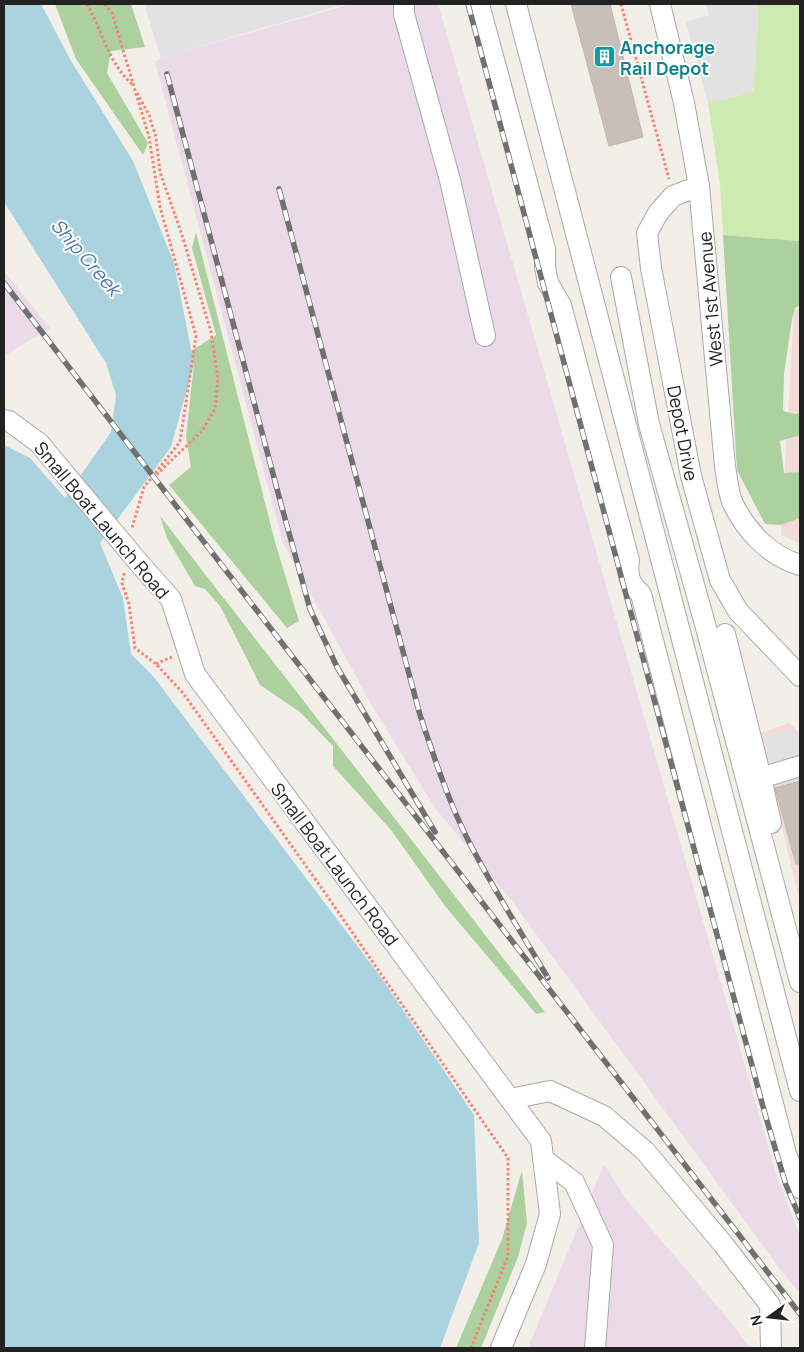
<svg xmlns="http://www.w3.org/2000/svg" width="804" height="1352" font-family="Manrope,sans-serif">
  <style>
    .commercial { fill: #f2dad9 }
    .industrial { fill: #ebdbe8 }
    .grass { fill: #cdebb0 }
    .forest { fill: #add19e }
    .parking { fill: #e2e2e2 }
    .water { fill: #aad3df }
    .building { fill: #c7bfb8; stroke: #c4b6ab }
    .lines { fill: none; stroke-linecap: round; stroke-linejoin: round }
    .minor-casing { stroke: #a9a9a9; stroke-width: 22 }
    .path { stroke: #fa8072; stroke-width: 3; stroke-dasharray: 2.5 2.5; stroke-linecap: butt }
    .minor { stroke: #fff; stroke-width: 20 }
    .rail-casing { stroke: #707070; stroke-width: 5.5 }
    .rail { stroke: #fff; stroke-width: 4; stroke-dasharray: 11; stroke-linecap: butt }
    .minor-bridge-casing { stroke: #a9a9a9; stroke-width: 22; stroke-linecap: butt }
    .minor-bridge { stroke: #fff; stroke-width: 20 }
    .labels { text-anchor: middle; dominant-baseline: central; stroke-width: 4; stroke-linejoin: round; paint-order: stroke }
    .culture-label { font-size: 18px; font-weight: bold; fill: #0d838f; stroke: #fff; text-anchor: start }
    .street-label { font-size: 18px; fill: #222; stroke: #fff }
    .water-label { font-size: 19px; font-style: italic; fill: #4a7aab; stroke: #fff }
  </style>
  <rect width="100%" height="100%" fill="#f2efe9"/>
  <g class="commercial">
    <polygon points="800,309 800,544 781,535 794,311"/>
    <polygon points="790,723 800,734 800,902 759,733"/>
  </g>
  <g class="industrial">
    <polygon points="351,4 438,4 777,1177 800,1235 800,1293 782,1272 512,901 435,808 371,704 283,543 155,62 161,58"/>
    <polygon points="4,271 50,328 4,356"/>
    <polygon points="604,1164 626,1199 730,1321 750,1348 528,1348"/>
  </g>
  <polygon class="grass" points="757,4 800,4 800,241 723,235 720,185 708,103 753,92 758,23"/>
  <g class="forest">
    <polygon points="55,4 131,4 145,47 111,51 107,73 148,143 143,155 76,59"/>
    <polygon points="196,232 275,542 299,621 287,628 169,485 191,467 186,437 194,364 191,351 216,335 192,248"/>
    <polygon points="723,235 800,241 800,305 795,308 792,319 784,374 783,411 795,414 800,413 800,435 780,441 784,473 800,472 800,518 781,525 765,524 737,470"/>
    <polygon points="160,516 545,1012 536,1014 445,906 391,830 333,766 333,746 300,712 260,685 220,606 205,589 195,586 167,538"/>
    <polygon points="522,1170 527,1223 518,1257 481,1348 456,1348 502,1239"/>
  </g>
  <g class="parking">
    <polygon points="144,4 345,4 161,58"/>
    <polygon points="706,4 757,4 758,23 753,92 708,103 686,22 709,15"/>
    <polygon points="792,729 800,738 800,781 775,788 764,737"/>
  </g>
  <polygon class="water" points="4,4 41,4 70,59 133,161 174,263 194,364 171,447 100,543 123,598 131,654 153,676 380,976 474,1115 479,1243 440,1348 4,1348 4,445 30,458 65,498 111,432 116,395 106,363 4,202"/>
  <g class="building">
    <polygon points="571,4 610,4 643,137 609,146"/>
    <polygon points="800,781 800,864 796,864 775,788"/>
  </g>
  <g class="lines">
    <defs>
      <g id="minor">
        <polyline points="404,4 404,14 450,180 485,336"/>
        <path d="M479,4L545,249V267L548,283L561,305L629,560C627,576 629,583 641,594L786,1154L800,1188"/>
        <polyline points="516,4 800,1091"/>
        <path d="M660,4L684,103L699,186L725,466C727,478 728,493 733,504C747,532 770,556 800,565"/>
        <polyline points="699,186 673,196 658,213 647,233 651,268 691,476 720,580 738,611 800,676"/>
        <polyline points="621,277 649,424 705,624 800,982"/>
        <polyline points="4,420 9,421 39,443"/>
        <polyline points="139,563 171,599 195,674 541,1141 550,1214 536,1264 501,1348"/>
        <polyline points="725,634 761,778"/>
        <polyline points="771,823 761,778 800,766"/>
        <polyline points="510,1099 550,1091 604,1116 645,1151 723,1244 770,1305 771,1348"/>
        <polyline points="543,1159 574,1182 603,1245 595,1348"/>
      </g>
    </defs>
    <use href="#minor" class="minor-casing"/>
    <g class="path">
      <path d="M87,4C103,32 108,63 133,85"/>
      <polyline points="105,4 112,13 149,137 160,207 196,336 180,442 144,487 132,528"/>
      <polyline points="621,4 669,179"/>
      <polyline points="137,93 149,115 156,137 160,172 182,235 211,332 218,378 215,409 202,431 154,477"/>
      <polyline points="124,573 122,583 129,604 135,648 156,664 183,693 323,890 508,1158 508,1256 471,1348"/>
      <polyline points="156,664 172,657"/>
    </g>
    <use href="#minor" class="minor"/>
    <defs>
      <g id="rail">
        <polyline points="468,4 765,1114 786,1185 800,1218"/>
        <polyline points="167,74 281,504 310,609 337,667 435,832"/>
        <path d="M279,189L420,715C434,757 448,800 468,840C492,887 521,932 548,978"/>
        <polyline points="4,283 800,1314"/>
      </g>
    </defs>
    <use href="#rail" class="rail-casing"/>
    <use href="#rail" class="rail"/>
    <defs>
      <polyline id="minor-bridge" points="39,443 139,563"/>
    </defs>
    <use href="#minor-bridge" class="minor-bridge-casing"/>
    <use href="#minor-bridge" class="minor-bridge"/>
  </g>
  <defs>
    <symbol id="building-square" viewBox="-11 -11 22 22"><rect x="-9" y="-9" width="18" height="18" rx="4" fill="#0f9aa8" stroke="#fff"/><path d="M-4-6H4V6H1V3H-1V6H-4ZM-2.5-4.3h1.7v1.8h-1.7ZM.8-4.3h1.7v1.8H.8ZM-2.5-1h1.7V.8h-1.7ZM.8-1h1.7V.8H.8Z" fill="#fff"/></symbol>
  </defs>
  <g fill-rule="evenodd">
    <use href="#building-square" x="592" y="44" width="25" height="25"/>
  </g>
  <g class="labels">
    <g class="culture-label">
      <text x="620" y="47">Anchorage<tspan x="620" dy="21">Rail Depot</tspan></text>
    </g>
    <g class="street-label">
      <text transform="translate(710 299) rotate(-95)">West 1st Avenue</text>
      <text transform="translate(683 433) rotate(79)">Depot Drive</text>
      <text transform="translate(102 520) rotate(50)">Small Boat Launch Road</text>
      <text transform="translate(335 864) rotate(53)">Small Boat Launch Road</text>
    </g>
    <g class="water-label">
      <text transform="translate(86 257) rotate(49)">Ship Creek</text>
    </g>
  </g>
  <rect width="804" height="1352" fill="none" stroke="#222222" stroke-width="10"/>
  <g transform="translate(769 1317) rotate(255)" stroke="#ffffff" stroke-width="4" paint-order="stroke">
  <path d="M0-4L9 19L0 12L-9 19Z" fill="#222222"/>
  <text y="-8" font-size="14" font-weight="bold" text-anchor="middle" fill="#222222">N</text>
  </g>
</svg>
